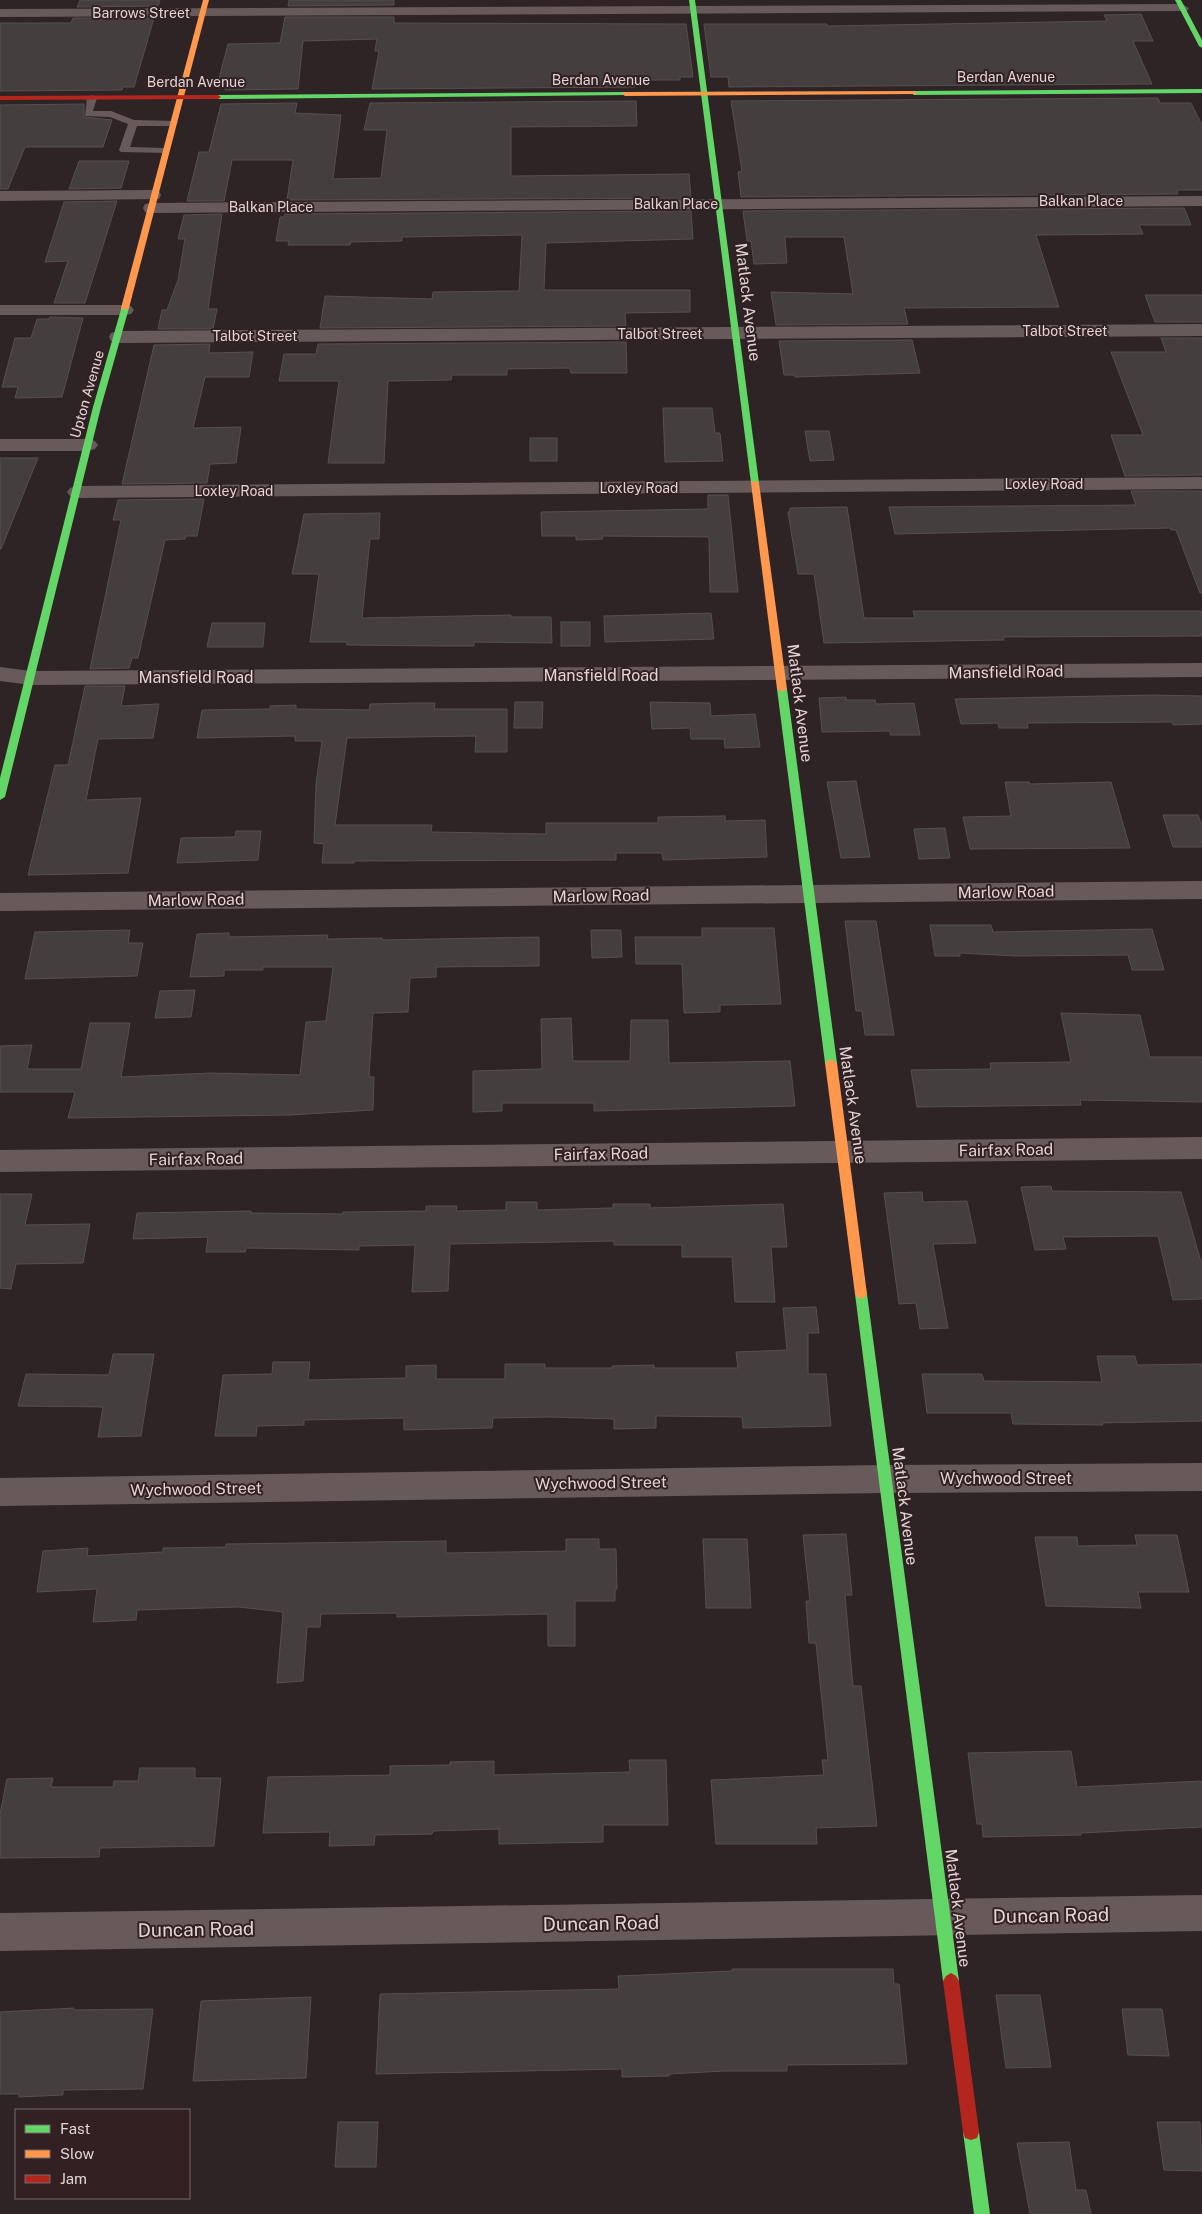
<svg xmlns="http://www.w3.org/2000/svg" width="1202" height="2214" font-family="'Public Sans',sans-serif">
  <style>
    .building { fill: #453e3e; stroke: #574e4f }
    .lines { fill: none; stroke-linecap: round; stroke-linejoin: round }
    .lane { fill: #685a5b; fill-rule: evenodd }
    .street { fill: #685a5b; fill-rule: evenodd }
    .fast { fill: #63d668; fill-rule: evenodd }
    .slow { fill: #ff974d; fill-rule: evenodd }
    .jam { fill: #b3261e; fill-rule: evenodd }
    .labels { text-anchor: middle; dominant-baseline: central; stroke-width: 4; stroke-linejoin: round; paint-order: stroke }
    .far-street-label { font-size: 14px; fill: #e0d4d4; stroke: #322022 }
    .street-label { font-size: 16px; fill: #e0d4d4; stroke: #322022 }
    .near-street-label { font-size: 19px; fill: #e0d4d4; stroke: #322022 }
  </style>
  <rect width="100%" height="100%" fill="#2e2426"/>
  <g class="building">
    <polygon points="80,0 160,0 158,6 77,7"/>
    <polygon points="289,0 394,0 394,5 288,6"/>
    <polygon points="1141,14 1153,41 1133,41 1152,84 729,87 728,77 711,77 704,24 827,24 827,26 1107,21 1104,15"/>
    <polygon points="285,17 394,17 394,23 686,24 693,77 680,77 680,80 634,80 635,87 372,89 379,51 375,51 377,39 303,41 298,89 225,90 226,86 217,86 228,44 280,43"/>
    <polygon points="73,18 154,18 134,87 123,87 122,90 0,91 0,23 71,23"/>
    <polygon points="1158,98 1160,103 1191,103 1202,125 1202,190 1177,190 1178,194 741,197 738,172 742,171 731,101"/>
    <polygon points="636,101 637,126 511,127 511,176 689,174 691,198 287,200 293,160 232,160 224,201 187,201 199,152 209,152 221,104 297,103 295,113 341,115 333,179 381,178 387,130 364,130 370,103"/>
    <polygon points="84,104 84,117 112,120 103,147 25,147 8,189 0,189 0,105"/>
    <polygon points="79,161 129,161 121,188 69,189"/>
    <polygon points="117,201 85,303 54,303 68,261 45,262 64,202"/>
    <polygon points="1184,208 1191,225 1139,225 1143,234 1036,235 1059,307 904,308 908,324 776,325 771,292 853,294 844,237 785,237 787,263 754,264 751,241 747,241 743,211"/>
    <polygon points="691,211 693,239 546,243 544,290 690,290 690,312 625,313 626,326 320,328 325,296 432,299 433,292 519,291 522,235 402,237 402,241 351,242 350,245 288,245 289,241 276,241 280,217 284,217 285,214"/>
    <polygon points="222,214 208,309 217,309 213,329 158,329 162,310 167,310 178,280 185,239 178,239 184,215"/>
    <polygon points="1145,295 1202,295 1202,322 1155,322"/>
    <polygon points="50,317 83,318 62,397 15,398 18,387 2,387 15,338 31,338 37,319 49,319"/>
    <polygon points="1161,338 1202,338 1202,475 1125,476 1111,435 1143,435 1111,352 1166,352"/>
    <polygon points="912,340 920,373 795,377 795,375 784,375 779,341"/>
    <polygon points="626,342 627,373 571,373 570,368 507,369 507,375 452,375 451,380 388,381 384,463 328,463 339,381 279,381 284,354 316,354 318,344"/>
    <polygon points="210,344 209,353 253,352 249,377 205,377 193,428 241,427 236,463 210,464 207,483 122,484 154,345"/>
    <polygon points="663,408 712,408 715,433 720,433 723,461 665,462"/>
    <polygon points="805,431 829,431 834,460 810,461"/>
    <rect x="530" y="438" width="27" height="23"/>
    <polygon points="0,458 38,458 1,549 0,549"/>
    <polygon points="1131,491 1202,491 1202,593 1200,593 1176,530 1171,530 1170,528 895,534 889,507 1136,505"/>
    <polygon points="708,495 728,495 738,592 710,592 709,537 602,536 603,539 576,540 576,536 542,536 541,512 708,509"/>
    <polygon points="204,499 197,536 186,536 185,539 165,540 138,658 132,658 129,668 90,669 121,520 113,520 118,500"/>
    <polygon points="847,507 864,618 915,618 913,611 1202,611 1202,636 1003,637 1004,640 824,643 814,574 798,574 788,512 790,512 790,508"/>
    <polygon points="380,513 379,539 370,539 362,618 511,615 511,617 551,617 552,643 474,642 474,646 445,646 347,645 347,642 310,642 319,574 292,574 304,514"/>
    <polygon points="711,613 714,639 605,642 604,616"/>
    <rect x="561" y="622" width="29" height="24"/>
    <polygon points="212,623 265,623 263,647 207,647"/>
    <polygon points="85,686 125,686 121,706 159,704 153,738 98,739 86,800 141,798 128,873 28,875 55,765 68,765"/>
    <polygon points="1153,695 1202,696 1202,724 1173,725 1172,722 1027,723 1028,728 999,728 998,723 961,724 955,699"/>
    <polygon points="846,697 846,700 875,700 876,704 914,703 920,735 890,735 890,731 822,732 819,698"/>
    <polygon points="515,702 543,702 542,728 514,728"/>
    <polygon points="650,702 710,703 711,716 755,714 760,747 725,748 724,739 691,739 690,728 652,729"/>
    <polygon points="413,703 435,703 434,709 507,709 507,752 475,752 476,736 347,738 335,825 432,825 431,832 546,834 546,823 658,823 658,817 725,816 725,821 765,820 767,857 663,860 662,853 616,853 616,860 354,861 354,863 322,863 324,844 314,843 316,784 322,741 295,741 295,736 197,738 202,710 270,709 270,706 296,705 296,709 369,710 370,704"/>
    <polygon points="856,781 870,857 841,858 827,782"/>
    <polygon points="1005,782 1029,782 1030,784 1111,782 1130,848 970,849 963,817 1011,816"/>
    <polygon points="1163,815 1198,815 1202,826 1202,847 1173,847"/>
    <polygon points="945,828 950,858 919,859 914,829"/>
    <polygon points="236,831 261,831 258,860 177,863 181,838 235,837"/>
    <polygon points="845,921 876,921 894,1035 865,1035 862,1011 856,1011"/>
    <polygon points="930,925 991,925 993,932 1152,929 1164,970 1132,970 1128,955 1016,956 960,953 960,956 935,956"/>
    <polygon points="702,928 774,928 781,1004 720,1005 720,1012 684,1013 682,964 636,964 635,937 702,937"/>
    <polygon points="130,930 128,943 143,943 137,976 25,979 35,932"/>
    <polygon points="591,930 621,930 622,957 592,958"/>
    <polygon points="229,933 229,937 328,935 327,939 382,938 382,940 539,937 539,966 436,967 436,977 410,978 408,1012 373,1013 369,1077 374,1077 373,1110 290,1115 68,1118 75,1092 0,1092 0,1046 32,1045 27,1069 81,1069 90,1023 130,1023 121,1077 211,1073 300,1075 306,1022 326,1021 333,967 263,967 263,970 224,970 224,976 190,977 197,934"/>
    <polygon points="195,990 191,1017 155,1018 160,991"/>
    <polygon points="1061,1013 1140,1015 1150,1057 1202,1057 1202,1102 1080,1100 1081,1105 917,1107 911,1070 991,1069 990,1063 1071,1062"/>
    <polygon points="571,1018 573,1061 630,1061 631,1020 668,1020 669,1063 790,1061 795,1106 594,1111 594,1103 502,1103 502,1111 473,1112 473,1071 542,1069 541,1019"/>
    <polygon points="1051,1186 1052,1191 1181,1192 1202,1265 1202,1299 1173,1300 1158,1236 1063,1237 1066,1249 1035,1250 1021,1187"/>
    <polygon points="922,1192 923,1202 967,1201 976,1243 933,1244 948,1328 920,1329 916,1303 899,1304 884,1193"/>
    <polygon points="0,1194 32,1194 25,1225 90,1224 83,1263 16,1264 11,1289 0,1288"/>
    <polygon points="506,1202 537,1202 537,1210 613,1208 613,1204 650,1204 650,1208 783,1204 787,1247 771,1247 775,1302 735,1302 732,1257 682,1257 682,1245 614,1245 614,1241 450,1244 448,1291 412,1292 415,1245 359,1246 359,1250 246,1248 245,1252 206,1252 208,1237 133,1239 137,1213 251,1211 251,1213 343,1214 343,1212 426,1211 426,1206 457,1206 456,1211 506,1210"/>
    <polygon points="816,1307 819,1333 808,1333 808,1374 826,1374 831,1426 743,1428 742,1417 656,1416 656,1428 614,1429 614,1419 551,1417 493,1418 492,1428 404,1430 404,1418 304,1420 304,1425 257,1426 256,1436 215,1436 223,1375 272,1374 273,1362 310,1362 308,1380 406,1378 406,1366 436,1365 436,1379 505,1379 505,1364 545,1364 545,1368 613,1368 612,1366 654,1365 654,1368 738,1368 736,1352 787,1350 783,1308"/>
    <polygon points="113,1354 154,1354 141,1436 98,1437 103,1407 18,1406 26,1374 109,1375"/>
    <polygon points="1097,1356 1135,1356 1137,1365 1202,1364 1202,1421 1102,1423 1103,1425 1013,1424 1011,1413 927,1413 922,1374 982,1374 984,1381 1102,1382"/>
    <polygon points="846,1534 852,1595 845,1595 853,1686 861,1686 877,1826 816,1828 817,1844 716,1844 711,1780 824,1775 822,1760 828,1760 816,1643 809,1643 806,1601 810,1601 803,1535"/>
    <polygon points="1135,1535 1177,1535 1189,1592 1138,1592 1141,1608 1046,1606 1035,1537 1077,1537 1078,1546 1137,1545"/>
    <polygon points="566,1539 599,1539 599,1549 616,1549 617,1589 615,1589 615,1601 575,1601 575,1646 548,1646 548,1614 397,1617 397,1613 321,1614 320,1627 307,1627 303,1681 277,1683 283,1612 239,1607 137,1610 136,1620 93,1622 97,1589 37,1592 43,1551 88,1548 87,1556 163,1552 163,1548 226,1547 226,1544 446,1541 446,1553 566,1551"/>
    <polygon points="703,1539 747,1539 751,1608 706,1608"/>
    <polygon points="1071,1751 1077,1787 1202,1781 1202,1827 1081,1833 1081,1835 983,1837 982,1824 977,1824 968,1753"/>
    <polygon points="629,1760 666,1760 668,1825 603,1825 603,1842 499,1844 499,1829 433,1831 432,1834 375,1835 374,1845 329,1846 330,1832 263,1833 268,1777 390,1775 390,1766 450,1765 450,1762 494,1761 494,1775 630,1772"/>
    <polygon points="140,1768 195,1768 195,1778 221,1778 214,1846 100,1848 99,1857 0,1858 0,1814 7,1779 53,1778 51,1787 113,1787 114,1781 138,1781"/>
    <polygon points="732,1969 893,1969 894,1984 899,1984 907,2064 787,2065 787,2071 724,2071 669,2074 669,2076 622,2077 622,2069 376,2074 380,1994 619,1989 618,1976 733,1971"/>
    <polygon points="996,1995 1040,1995 1051,2067 1006,2068"/>
    <polygon points="311,1997 306,2078 193,2081 201,2001"/>
    <polygon points="74,2008 74,2010 153,2009 143,2089 63,2090 63,2095 19,2097 19,2094 0,2094 0,2012"/>
    <polygon points="1122,2009 1162,2009 1169,2056 1128,2055"/>
    <polygon points="338,2122 378,2122 376,2167 335,2167"/>
    <polygon points="1157,2122 1200,2122 1202,2171 1164,2170"/>
    <polygon points="1069,2142 1076,2190 1086,2190 1091,2214 1030,2214 1017,2143"/>
  </g>
  <g class="lines">
    <polygon class="lane" points="92,95 97,98 93,111 111,111 134,120 176,121 178,123 173,126 137,126 130,147 165,148 170,151 168,153 121,152 119,150 128,124 110,117 85,116 87,98"/>
    <g class="street">
      <polygon points="1182,4 1189,8 1187,11 0,17 0,9"/>
      <polygon points="153,190 159,191 161,195 159,199 0,201 0,191"/>
      <polygon points="1202,196 1202,206 151,213 145,212 143,208 145,204 151,203"/>
      <polygon points="0,305 125,305 131,306 134,310 131,314 125,315 0,315"/>
      <polygon points="1202,324 1202,336 118,343 111,341 109,337 111,333 118,331"/>
      <polygon points="0,439 88,439 95,441 98,445 95,449 88,451 0,451"/>
      <polygon points="1202,477 1202,489 77,498 70,496 67,492 70,488 77,486"/>
      <polygon points="1202,663 1202,677 31,685 0,681 0,667 31,671"/>
      <polygon points="1202,881 1202,899 0,911 0,893"/>
      <polygon points="1202,1137 1202,1159 0,1172 0,1150"/>
      <polygon points="1202,1463 1202,1491 885,1493 0,1506 0,1478 885,1465"/>
      <polygon points="1202,1895 1202,1931 0,1951 0,1913"/>
    </g>
    <g class="fast">
      <polygon points="689,0 695,0 759,483 755,485 751,483"/>
      <polygon points="1175,0 1181,0 1202,40 1202,48 1199,46"/>
      <polygon points="1202,89 1202,93 914,95 911,93 914,91"/>
      <polygon points="625,92 628,94 627,95 218,99 215,97 218,95"/>
      <polygon points="122,306 129,308 101,407 5,797 0,800 0,778 93,407"/>
      <polygon points="782,686 787,689 837,1063 831,1067 825,1063 777,689"/>
      <polygon points="861,1289 865,1291 867,1294 959,1981 956,1986 951,1989 946,1986 943,1981 855,1294 857,1291"/>
      <polygon points="971,2124 977,2126 979,2132 990,2214 974,2214 963,2132 965,2126"/>
    </g>
    <g class="slow">
      <polygon points="203,0 209,0 129,308 122,310 121,308"/>
      <polygon points="914,91 917,93 916,94 625,96 622,94 625,92"/>
      <polygon points="752,481 755,481 759,483 787,689 782,692 777,689 751,483"/>
      <polygon points="831,1059 837,1063 867,1294 865,1297 861,1299 857,1297 855,1294 825,1063"/>
    </g>
    <g class="jam">
      <polygon points="0,96 218,95 221,97 218,99 0,100"/>
      <polygon points="951,1973 956,1976 959,1981 979,2132 977,2138 971,2140 965,2138 963,2132 943,1981 946,1976"/>
    </g>
  </g>
  <g class="labels">
    <g class="far-street-label">
      <text x="141" y="13">Barrows Street</text>
      <text x="1006" y="77">Berdan Avenue</text>
      <text x="601" y="80">Berdan Avenue</text>
      <text x="196" y="82">Berdan Avenue</text>
      <text x="1081" y="201">Balkan Place</text>
      <text x="676" y="204">Balkan Place</text>
      <text x="271" y="207">Balkan Place</text>
      <text x="1065" y="331">Talbot Street</text>
      <text x="660" y="334">Talbot Street</text>
      <text x="255" y="336">Talbot Street</text>
      <text transform="translate(87 394) rotate(-74)">Upton Avenue</text>
      <text x="1044" y="484">Loxley Road</text>
      <text x="639" y="488">Loxley Road</text>
      <text x="234" y="491">Loxley Road</text>
    </g>
    <g class="street-label">
      <text transform="translate(748 302) rotate(83)">Matlack Avenue</text>
      <text transform="translate(1006 672) rotate(-1)">Mansfield Road</text>
      <text x="601" y="675">Mansfield Road</text>
      <text x="196" y="677">Mansfield Road</text>
      <text transform="translate(800 703) rotate(83)">Matlack Avenue</text>
      <text transform="translate(1006 892) rotate(-1)">Marlow Road</text>
      <text transform="translate(601 896) rotate(-1)">Marlow Road</text>
      <text transform="translate(196 900) rotate(-1)">Marlow Road</text>
      <text transform="translate(853 1105) rotate(82)">Matlack Avenue</text>
      <text transform="translate(1006 1150) rotate(-1)">Fairfax Road</text>
      <text transform="translate(601 1154) rotate(-1)">Fairfax Road</text>
      <text transform="translate(196 1159) rotate(-1)">Fairfax Road</text>
      <text x="1006" y="1478">Wychwood Street</text>
      <text transform="translate(601 1483) rotate(-1)">Wychwood Street</text>
      <text transform="translate(196 1489) rotate(-1)">Wychwood Street</text>
      <text transform="translate(905 1506) rotate(83)">Matlack Avenue</text>
      <text transform="translate(958 1908) rotate(83)">Matlack Avenue</text>
    </g>
    <g class="near-street-label">
      <text transform="translate(1051 1915) rotate(-1)">Duncan Road</text>
      <text transform="translate(601 1923) rotate(-1)">Duncan Road</text>
      <text transform="translate(196 1929) rotate(-1)">Duncan Road</text>
    </g>
  </g>
  <rect x="15" y="2109" width="175" height="90" fill="#322022" stroke="#786869"/>
  <rect x="25" y="2125" width="25" height="8" fill="#63d668" stroke="#786869"/>
  <text x="60" y="2134" font-size="15" fill="#e0d4d4">Fast</text>
  <rect x="25" y="2150" width="25" height="8" fill="#ff974d" stroke="#786869"/>
  <text x="60" y="2159" font-size="15" fill="#e0d4d4">Slow</text>
  <rect x="25" y="2175" width="25" height="8" fill="#b3261e" stroke="#786869"/>
  <text x="60" y="2184" font-size="15" fill="#e0d4d4">Jam</text>
</svg>
